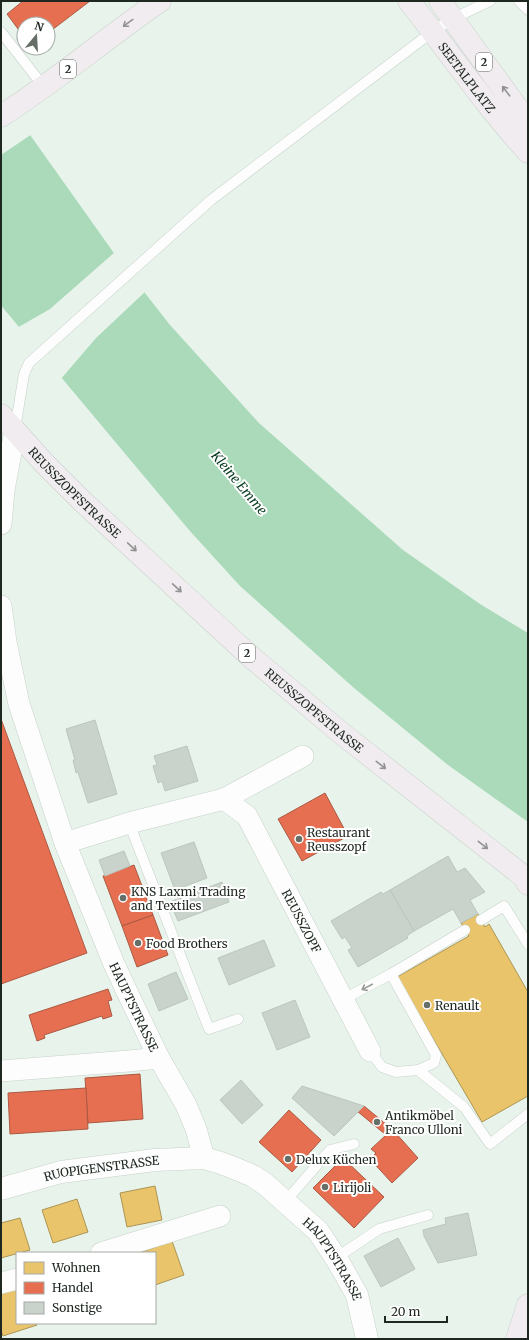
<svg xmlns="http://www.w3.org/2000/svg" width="529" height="1340" font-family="Merriweather,serif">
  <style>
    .water { fill: #aadaba }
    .pier { fill: #e8f4eb }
    .homes { fill: #e9c46a; stroke: #ac9554 }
    .shops { fill: #e76f51; stroke: #ab5942 }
    .building { fill: #c9d3cc; stroke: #bbc6be }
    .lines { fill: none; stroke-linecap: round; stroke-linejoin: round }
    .service-casing { stroke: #c7d1ca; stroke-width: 11 }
    .minor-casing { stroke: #c7d1ca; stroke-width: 22 }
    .tertiary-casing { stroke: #c7d1ca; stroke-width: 23 }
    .primary-casing { stroke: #cad0cb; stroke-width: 23 }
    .service { stroke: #fcfdfc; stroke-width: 10 }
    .minor { stroke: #fcfdfc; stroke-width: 21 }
    .tertiary { stroke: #fcfdfc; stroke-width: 22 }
    .primary { stroke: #f0ecef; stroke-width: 22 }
    .oneway { stroke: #929392 }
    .oneway2 { stroke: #989d99 }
    .poi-dot { fill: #656f67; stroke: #fff; stroke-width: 1.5 }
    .labels { text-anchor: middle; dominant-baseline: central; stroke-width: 4; stroke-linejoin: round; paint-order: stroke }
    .shield { fill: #fff; stroke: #626863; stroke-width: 1 }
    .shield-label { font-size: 11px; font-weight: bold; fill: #1e2720 }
    .street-label { font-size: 12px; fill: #1e2720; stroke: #fff }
    .poi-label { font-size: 12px; fill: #1e2720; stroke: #fff; text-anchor: start }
    .water-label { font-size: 13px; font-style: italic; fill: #073b20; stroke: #fff }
  </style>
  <rect width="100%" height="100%" fill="#e8f4eb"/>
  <polygon class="water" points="1,94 116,256 170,325 259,423 403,550 480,604 528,633 528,822 448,765 354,688 240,586 189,530 4,309 1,305"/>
  <g class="pier">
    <polygon points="1,92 32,134 1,155"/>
    <polygon points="115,252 146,291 96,338 60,380 17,328 50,309"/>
  </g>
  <g class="homes">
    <polygon points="478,914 485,927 489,924 528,992 528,1096 482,1122 397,977 469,936 461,923"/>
    <polygon points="155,1186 162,1220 127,1227 120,1193"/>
    <polygon points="77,1199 88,1232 53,1243 42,1210"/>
    <polygon points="20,1218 30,1250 1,1258 1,1223"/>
    <polygon points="172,1241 184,1275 155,1285 155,1253 139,1253"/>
    <polygon points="17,1288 17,1323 36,1323 37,1325 3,1336 1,1330 1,1294"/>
  </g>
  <g class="shops">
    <polygon points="23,1 90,1 48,33 48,24 24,24 24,37 7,14"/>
    <polygon points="1,719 87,953 1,984"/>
    <polygon points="325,793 348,836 302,861 278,819"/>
    <polygon points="134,865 153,915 122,926 103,876"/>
    <polygon points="153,915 168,955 137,967 122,926"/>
    <polygon points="108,989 112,1000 108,1001 112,1016 103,1019 102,1016 44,1035 45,1038 37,1041 29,1015"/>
    <polygon points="140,1074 143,1119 88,1123 85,1078"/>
    <polygon points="86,1088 88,1129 10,1134 8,1093"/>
    <polygon points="364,1106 393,1130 418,1158 392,1183 370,1159 376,1153 371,1149 386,1135 357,1111"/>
    <polygon points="289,1110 321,1140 292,1172 259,1142"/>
    <polygon points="343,1158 384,1197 354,1228 313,1188"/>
  </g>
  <g class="building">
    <polygon points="95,720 117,794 88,803 78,772 76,773 73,760 75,760 66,729"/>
    <polygon points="187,746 198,781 165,791 162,781 158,783 153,766 157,765 154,756"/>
    <polygon points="194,842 207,878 175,890 161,853"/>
    <polygon points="124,851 130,866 105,876 99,860"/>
    <polygon points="448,856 457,872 465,868 485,892 470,900 478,914 461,923 453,909 414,931 390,890"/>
    <polygon points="222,882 229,902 178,921 170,902"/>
    <polygon points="390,890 414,931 407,936 408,938 358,967 348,950 352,948 345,937 342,939 331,921 381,892 383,894"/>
    <polygon points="264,940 275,966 229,985 218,958"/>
    <polygon points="176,972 188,999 159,1011 148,984"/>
    <polygon points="295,1000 310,1037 277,1050 262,1013"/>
    <polygon points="241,1080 263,1105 242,1124 220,1100"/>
    <polygon points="302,1086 364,1106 334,1136 292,1098"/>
    <polygon points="468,1213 477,1255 438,1263 424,1236 423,1230 446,1224 445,1218"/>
    <polygon points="398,1238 415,1269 381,1287 364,1256"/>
  </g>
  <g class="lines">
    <defs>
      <g id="service">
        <polyline points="519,1 528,10"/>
        <polyline points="1,32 44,87"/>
        <polyline points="15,429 24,374 29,363 211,200 432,32 452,19 490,1"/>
        <polyline points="129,823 209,1029 238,1019"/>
        <polyline points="481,920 504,906 528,944"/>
        <polyline points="342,1000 391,974 465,930"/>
        <polyline points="370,1051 382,1067 396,1072 418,1070 434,1063 436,1055 391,974"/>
        <polyline points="418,1070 464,1107 490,1144 528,1114"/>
        <polyline points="285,1202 330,1150 354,1144"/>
        <polyline points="336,1258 379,1229 428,1215"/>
      </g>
      <g id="minor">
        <polyline points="1,524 4,490 15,431"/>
        <path id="s1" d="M1,606L6,642L19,704L65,843L114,964L130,998L159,1058L186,1105L196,1129L204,1158"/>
        <path id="s2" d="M224,799L247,816L370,1051"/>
        <polyline points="65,843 129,823 224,799 303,756"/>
        <polyline points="1,1071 129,1061 159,1058"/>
        <polyline points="101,1253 220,1216"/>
        <polyline points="1,1283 17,1279"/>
      </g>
      <g id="tertiary">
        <path id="s3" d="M1,1189L61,1172L155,1160L204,1158L221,1163L239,1170L253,1176L265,1184L318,1231L339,1263L357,1295L367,1339"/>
      </g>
      <g id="primary">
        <path id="s4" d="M409,1C449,52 485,105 528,152"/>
        <polyline points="440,1 528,123"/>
        <path d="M1,116C56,81 106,38 160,1"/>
        <path id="s5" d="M1,415L44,463L82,501L250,656L341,733L523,876L528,884"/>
        <polyline points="517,1339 528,1305"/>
      </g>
    </defs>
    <use href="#service" class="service-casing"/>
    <use href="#minor" class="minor-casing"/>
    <use href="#tertiary" class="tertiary-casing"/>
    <use href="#primary" class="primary-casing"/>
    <use href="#service" class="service"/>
    <use href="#minor" class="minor"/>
    <use href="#tertiary" class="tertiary"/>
    <use href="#primary" class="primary"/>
  </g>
  <defs><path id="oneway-shaft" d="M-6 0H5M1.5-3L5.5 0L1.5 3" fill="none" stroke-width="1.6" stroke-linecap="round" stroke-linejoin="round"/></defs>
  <g class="oneway">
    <use href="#oneway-shaft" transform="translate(128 23) rotate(144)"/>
    <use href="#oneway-shaft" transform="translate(506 91) rotate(-127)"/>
    <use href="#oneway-shaft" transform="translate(132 547) rotate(43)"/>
    <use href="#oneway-shaft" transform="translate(177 588) rotate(43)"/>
    <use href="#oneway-shaft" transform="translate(381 765) rotate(38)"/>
    <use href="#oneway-shaft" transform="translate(483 845) rotate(38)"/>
  </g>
  <use class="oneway2" href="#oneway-shaft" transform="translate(367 987) rotate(152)"/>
  <g class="poi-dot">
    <circle cx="299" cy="839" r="4"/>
    <circle cx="123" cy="898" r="4"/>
    <circle cx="138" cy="943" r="4"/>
    <circle cx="427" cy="1005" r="4"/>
    <circle cx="377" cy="1122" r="4"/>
    <circle cx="288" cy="1159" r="4"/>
    <circle cx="325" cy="1187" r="4"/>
  </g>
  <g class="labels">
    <g class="shield">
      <rect x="476" y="53" width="16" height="18" rx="3"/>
      <rect x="60" y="60" width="16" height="18" rx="3"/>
      <rect x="239" y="644" width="16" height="18" rx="3"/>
    </g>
    <g class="shield-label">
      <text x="484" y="62">2</text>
      <text x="68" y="69">2</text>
      <text x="247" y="653">2</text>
    </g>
    <g class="street-label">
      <text stroke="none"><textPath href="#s4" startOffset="96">SEETALPLATZ</textPath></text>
      <text stroke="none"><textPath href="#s5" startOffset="107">REUSSZOPFSTRASSE</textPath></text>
      <text stroke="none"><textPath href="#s5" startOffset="431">REUSSZOPFSTRASSE</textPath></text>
      <text stroke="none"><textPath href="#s2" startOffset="147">REUSSZOPF</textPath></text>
      <text stroke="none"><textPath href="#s1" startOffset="424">HAUPTSTRASSE</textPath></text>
      <text stroke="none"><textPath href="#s3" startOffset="103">RUOPIGENSTRASSE</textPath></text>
      <text stroke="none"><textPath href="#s3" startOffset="375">HAUPTSTRASSE</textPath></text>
    </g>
    <g class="poi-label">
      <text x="307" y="832">Restaurant<tspan x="307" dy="14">Reusszopf</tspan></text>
      <text x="131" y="891">KNS Laxmi Trading<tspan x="131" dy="14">and Textiles</tspan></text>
      <text x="146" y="943">Food Brothers</text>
      <text x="435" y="1005">Renault</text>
      <text x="385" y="1115">Antikmöbel<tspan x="385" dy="14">Franco Ulloni</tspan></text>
      <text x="296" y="1159">Delux Küchen</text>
      <text x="333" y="1187">Lirijoli</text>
    </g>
    <g class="water-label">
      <text transform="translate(239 483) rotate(50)">Kleine Emme</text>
    </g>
  </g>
  <rect width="529" height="1340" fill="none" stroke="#1e2720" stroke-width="4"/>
  <rect x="16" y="1252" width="140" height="72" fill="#ffffff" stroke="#a5a9a6"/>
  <rect x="24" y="1262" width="20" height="12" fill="#e9c46a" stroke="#a5a9a6"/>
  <text x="52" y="1272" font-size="12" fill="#1e2720">Wohnen</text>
  <rect x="24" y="1282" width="20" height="12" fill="#e76f51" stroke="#a5a9a6"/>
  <text x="52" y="1292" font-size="12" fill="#1e2720">Handel</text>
  <rect x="24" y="1302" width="20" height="12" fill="#c9d3cc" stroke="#a5a9a6"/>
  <text x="52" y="1312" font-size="12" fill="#1e2720">Sonstige</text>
  <g transform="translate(36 36) rotate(18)"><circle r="19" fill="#ffffff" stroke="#a5a9a6"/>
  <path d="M0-3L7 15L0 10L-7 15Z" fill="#656f67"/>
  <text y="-6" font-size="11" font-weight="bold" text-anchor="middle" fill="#1e2720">N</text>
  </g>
  <path d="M385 1316v6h62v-6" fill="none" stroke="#1e2720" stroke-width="2"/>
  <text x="391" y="1316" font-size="12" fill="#1e2720" stroke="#ffffff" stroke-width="3" paint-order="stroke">20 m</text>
</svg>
